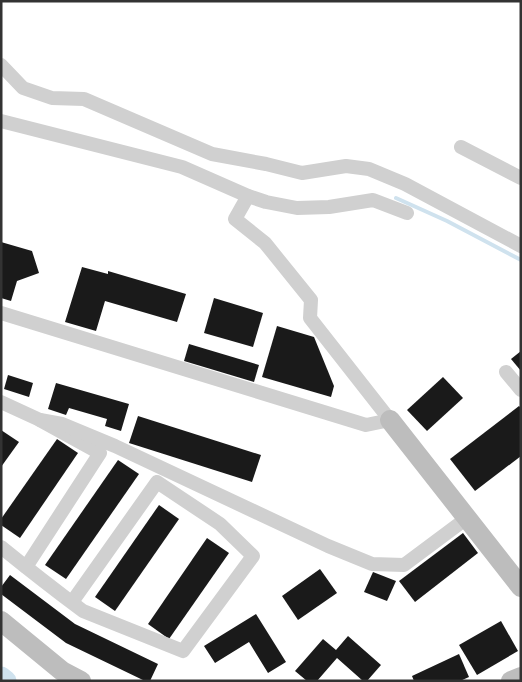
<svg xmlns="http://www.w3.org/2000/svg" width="522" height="682" font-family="'Varela Round',sans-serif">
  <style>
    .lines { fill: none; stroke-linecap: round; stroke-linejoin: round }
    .stream { stroke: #cfe2ee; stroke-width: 4 }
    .river { stroke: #cfe2ee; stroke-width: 21 }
    .building { fill: #1a1a1a }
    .street { stroke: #d0d0d0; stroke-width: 14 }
    .secondary { stroke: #bdbdbd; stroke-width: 20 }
  </style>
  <rect width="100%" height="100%" fill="#fff"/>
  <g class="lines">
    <polyline class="stream" points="396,198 447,221 521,260"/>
    <polyline class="river" points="1,677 6,681"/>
  </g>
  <g class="building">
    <polygon points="1,242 32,251 39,273 17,281 11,301 1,298"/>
    <polygon points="82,267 108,274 108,271 186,294 177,322 105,301 96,331 65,322"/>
    <polygon points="214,298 263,313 253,347 204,333"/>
    <polygon points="277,326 314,337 334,386 331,397 262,377"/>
    <polygon points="189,344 259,365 254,382 184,361"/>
    <polygon points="521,351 521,371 511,359"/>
    <polygon points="8,375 33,383 29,397 4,389"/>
    <polygon points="443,377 463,398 427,431 407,410"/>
    <polygon points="56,383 129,404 121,431 105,426 107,419 69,408 66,415 48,409"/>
    <polygon points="519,406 521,408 521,456 475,491 450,459"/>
    <polygon points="138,416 261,455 252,482 129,443"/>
    <polygon points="1,430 19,442 1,467"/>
    <polygon points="57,439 78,453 20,538 1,525 1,519"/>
    <polygon points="118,460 139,474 66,579 45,565"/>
    <polygon points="159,505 179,519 115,611 95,597"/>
    <polygon points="463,533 478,553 415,602 399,581"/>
    <polygon points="207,538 229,553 169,639 148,624"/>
    <polygon points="320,569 337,593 298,620 282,596"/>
    <polygon points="373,572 396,581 387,601 364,592"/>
    <polygon points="10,575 75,624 158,664 150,681 145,681 66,643 1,594 1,587"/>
    <polygon points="256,614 286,662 268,673 249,642 215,663 204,646"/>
    <polygon points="501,621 518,651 477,675 459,645"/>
    <polygon points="348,636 381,665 367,681 363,681 337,658 317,681 307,681 295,671 323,639 336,650"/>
    <polygon points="459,654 469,677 460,681 414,681 412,676"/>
  </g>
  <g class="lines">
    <g class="street">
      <polyline points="1,65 23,88 52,98 84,99 212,154 266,164 302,173 346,166 369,169 405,184 521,246"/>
      <polyline points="1,121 182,167 248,196 266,202 297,208 329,207 373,200 407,213"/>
      <polyline points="461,147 521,178"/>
      <polyline points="1,313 366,425 390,420 310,318 311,300 265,243 235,219 248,196"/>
      <polyline points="506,372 521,390"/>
      <polyline points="1,402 40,420 100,453 26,567"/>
      <polyline points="40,420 62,424 115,446 328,546 372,564 404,565 467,518"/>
      <path d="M1,547C28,569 55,590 83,611L183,651L253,556L220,524L157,482L72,602"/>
    </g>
    <g class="secondary">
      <polyline points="390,420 521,587"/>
      <polyline points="1,621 62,671 81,681"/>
      <polyline points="511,681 521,677"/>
    </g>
  </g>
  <rect width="522" height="682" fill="none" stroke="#333333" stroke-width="5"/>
</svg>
